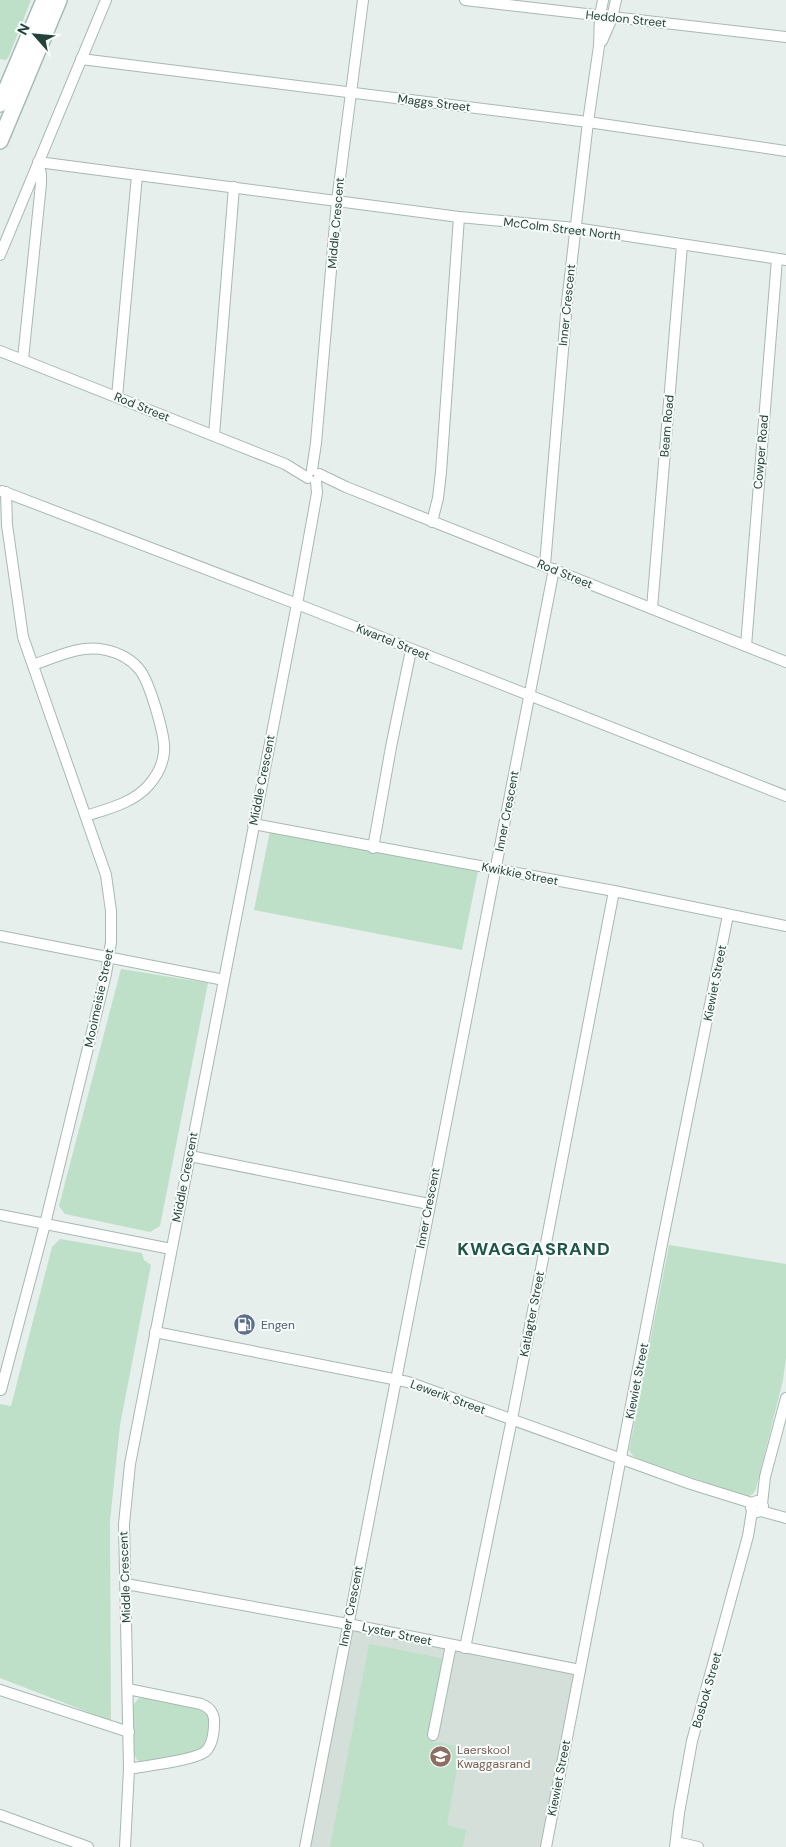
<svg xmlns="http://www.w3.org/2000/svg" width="786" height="1847" font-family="'DM Sans',sans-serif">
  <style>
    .built { fill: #d4dfda }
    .green { fill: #bfe0c8 }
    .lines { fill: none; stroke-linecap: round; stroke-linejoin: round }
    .minor-casing { stroke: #a8b8b2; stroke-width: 12 }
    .secondary-casing { stroke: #a4bbb3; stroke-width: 18 }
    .minor { stroke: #fff; stroke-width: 10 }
    .secondary { stroke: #fff; stroke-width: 15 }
    .labels { text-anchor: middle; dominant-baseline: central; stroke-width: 4; stroke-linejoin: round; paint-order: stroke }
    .street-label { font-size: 12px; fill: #24423a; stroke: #f7fbf9 }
    .service-label { font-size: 12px; fill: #4e5e75; stroke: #f7fbf9; text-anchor: start }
    .education-label { font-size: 12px; fill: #785e54; stroke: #f7fbf9; text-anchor: start }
    .district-label { font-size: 18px; font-weight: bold; letter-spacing: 1px; fill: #1f5548; stroke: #f7fbf9 }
  </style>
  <rect width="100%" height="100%" fill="#e6efeb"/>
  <polygon class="built" points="346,1622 579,1668 545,1847 303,1847"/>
  <g class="green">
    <polygon points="0,0 31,0 9,56 6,60 0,59"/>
    <polygon points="270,831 478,871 462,950 254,910"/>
    <polygon points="121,969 208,983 160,1226 150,1232 65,1214 59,1206"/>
    <polygon points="60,1239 142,1253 144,1260 151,1265 120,1425 110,1521 111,1721 0,1678 0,1404 11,1406 52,1247"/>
    <polygon points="669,1245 786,1264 786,1358 783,1380 756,1489 753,1494 747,1497 636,1458 632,1455 629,1450"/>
    <polygon points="369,1644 446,1659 431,1741 461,1747 447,1825 466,1830 463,1847 330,1847"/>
    <path d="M145,1697C156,1700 204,1706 208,1716C212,1727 205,1742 201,1751L144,1763L137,1760L133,1752V1705L139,1698Z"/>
  </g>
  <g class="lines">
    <defs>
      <g id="minor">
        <polyline points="465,0 786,37"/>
        <polyline points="602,41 612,18 616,0"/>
        <polyline points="81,59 588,122 786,151"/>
        <polyline points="0,255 106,0"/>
        <polyline points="0,351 285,464 308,478"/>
        <polyline points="23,359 41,184 41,174 38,162 459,217 575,228 786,260"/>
        <polyline points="117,397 137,175"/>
        <polyline points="214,435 234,187"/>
        <polyline points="312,470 316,443 337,201 363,0"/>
        <polyline points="319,474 346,487 786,662"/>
        <polyline points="2,491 297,604 786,796"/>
        <polyline points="432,522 438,498 441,472 459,217"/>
        <polyline points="545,565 567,302 588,122 599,46 600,16 603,0"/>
        <polyline points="652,608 682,245"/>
        <polyline points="746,646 777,259"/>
        <path d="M33,665C56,657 81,644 106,650C119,653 131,659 139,669C149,680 166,737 164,752C163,765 156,777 148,786C133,803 107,809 86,816"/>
        <polyline points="253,824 614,891 786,926"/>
        <polyline points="373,848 391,747 411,650"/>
        <polyline points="0,936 224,980"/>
        <polyline points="190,1156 429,1204"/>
        <polyline points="0,1215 171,1249"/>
        <polyline points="155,1332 408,1382 691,1484 752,1503"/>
        <polyline points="1,1390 45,1224 106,974 111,942 111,911 106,875 23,637 7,525 6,492"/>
        <polyline points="762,1504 765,1477 786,1398"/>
        <polyline points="761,1511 763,1506 761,1503 757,1501 752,1503 751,1508 754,1513 761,1511 786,1518"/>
        <polyline points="126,1584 348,1624 580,1670"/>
        <polyline points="465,1648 512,1419 614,891"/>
        <path d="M128,1689L201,1704C211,1708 215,1714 214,1725C214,1733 212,1745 206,1751C197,1760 144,1766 129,1769"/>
        <polyline points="0,1690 129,1732"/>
        <polyline points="433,1735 451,1645"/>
        <polyline points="0,1815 88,1847"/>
        <polyline points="676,1842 698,1847"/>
        <polyline points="125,1847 129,1769 124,1524 130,1464 297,604 317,493 316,481"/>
        <polyline points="305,1847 554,569"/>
        <polyline points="546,1847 662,1244 728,915"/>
        <polyline points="675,1847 679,1813 692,1741 748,1536 752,1511"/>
      </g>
      <g id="secondary">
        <polyline points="0,104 44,0"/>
        <polyline points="0,141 59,0"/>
      </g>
    </defs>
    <use href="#minor" class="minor-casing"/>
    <use href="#secondary" class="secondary-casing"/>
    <use href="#minor" class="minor"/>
    <use href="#secondary" class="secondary"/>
  </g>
  <defs>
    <symbol id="fuel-disc" viewBox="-11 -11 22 22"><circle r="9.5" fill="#5c6f8a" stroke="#f7fbf9"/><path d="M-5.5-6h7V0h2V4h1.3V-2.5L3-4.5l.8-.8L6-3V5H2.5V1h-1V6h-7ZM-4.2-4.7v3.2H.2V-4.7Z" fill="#fff"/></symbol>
    <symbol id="school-disc" viewBox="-11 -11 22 22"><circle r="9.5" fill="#8d6e63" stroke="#f7fbf9"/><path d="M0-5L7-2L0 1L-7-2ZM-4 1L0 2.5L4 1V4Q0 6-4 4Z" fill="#fff"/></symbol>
  </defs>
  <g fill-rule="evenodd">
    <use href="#fuel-disc" x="232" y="1312" width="25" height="25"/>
    <use href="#school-disc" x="428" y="1744" width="25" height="25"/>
  </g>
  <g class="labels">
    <g class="street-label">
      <text transform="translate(626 19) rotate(6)">Heddon Street</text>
      <text transform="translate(434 103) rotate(7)">Maggs Street</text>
      <text transform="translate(336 223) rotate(-85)">Middle Crescent</text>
      <text transform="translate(562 229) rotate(7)">McColm Street North</text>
      <text transform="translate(567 305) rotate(-84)">Inner Crescent</text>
      <text transform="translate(142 407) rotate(22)">Rod Street</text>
      <text transform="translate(667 426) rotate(-85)">Beam Road</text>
      <text transform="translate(761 452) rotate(-85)">Cowper Road</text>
      <text transform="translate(565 574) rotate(22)">Rod Street</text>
      <text transform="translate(393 642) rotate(22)">Kwartel Street</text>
      <text transform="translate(262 780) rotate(-79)">Middle Crescent</text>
      <text transform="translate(507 811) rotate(-79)">Inner Crescent</text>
      <text transform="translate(520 874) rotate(11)">Kwikkie Street</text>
      <text transform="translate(715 983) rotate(-79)">Kiewiet Street</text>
      <text transform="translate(99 998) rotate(-78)">Mooimeisie Street</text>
      <text transform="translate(185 1177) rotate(-79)">Middle Crescent</text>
      <text transform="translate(428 1208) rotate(-79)">Inner Crescent</text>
      <text transform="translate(532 1314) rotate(-79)">Katlagter Street</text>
      <text transform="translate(637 1381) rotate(-79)">Kiewiet Street</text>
      <text transform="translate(448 1397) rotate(20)">Lewerik Street</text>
      <text transform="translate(125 1577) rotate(-92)">Middle Crescent</text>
      <text transform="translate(351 1606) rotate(-79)">Inner Crescent</text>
      <text transform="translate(397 1634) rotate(12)">Lyster Street</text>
      <text transform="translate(707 1690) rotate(-74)">Bosbok Street</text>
      <text transform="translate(559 1778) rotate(-79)">Kiewiet Street</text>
    </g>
    <g class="service-label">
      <text x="261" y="1325">Engen</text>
    </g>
    <g class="education-label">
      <text x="457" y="1750">Laerskool<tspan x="457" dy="14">Kwaggasrand</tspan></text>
    </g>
    <g class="district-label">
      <text x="534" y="1249">KWAGGASRAND</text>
    </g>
  </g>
  <g transform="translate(35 35) rotate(297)" stroke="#f7fbf9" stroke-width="4" paint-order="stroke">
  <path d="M0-4L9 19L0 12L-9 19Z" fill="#24423a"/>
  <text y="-8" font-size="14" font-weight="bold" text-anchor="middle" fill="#24423a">N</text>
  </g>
</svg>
